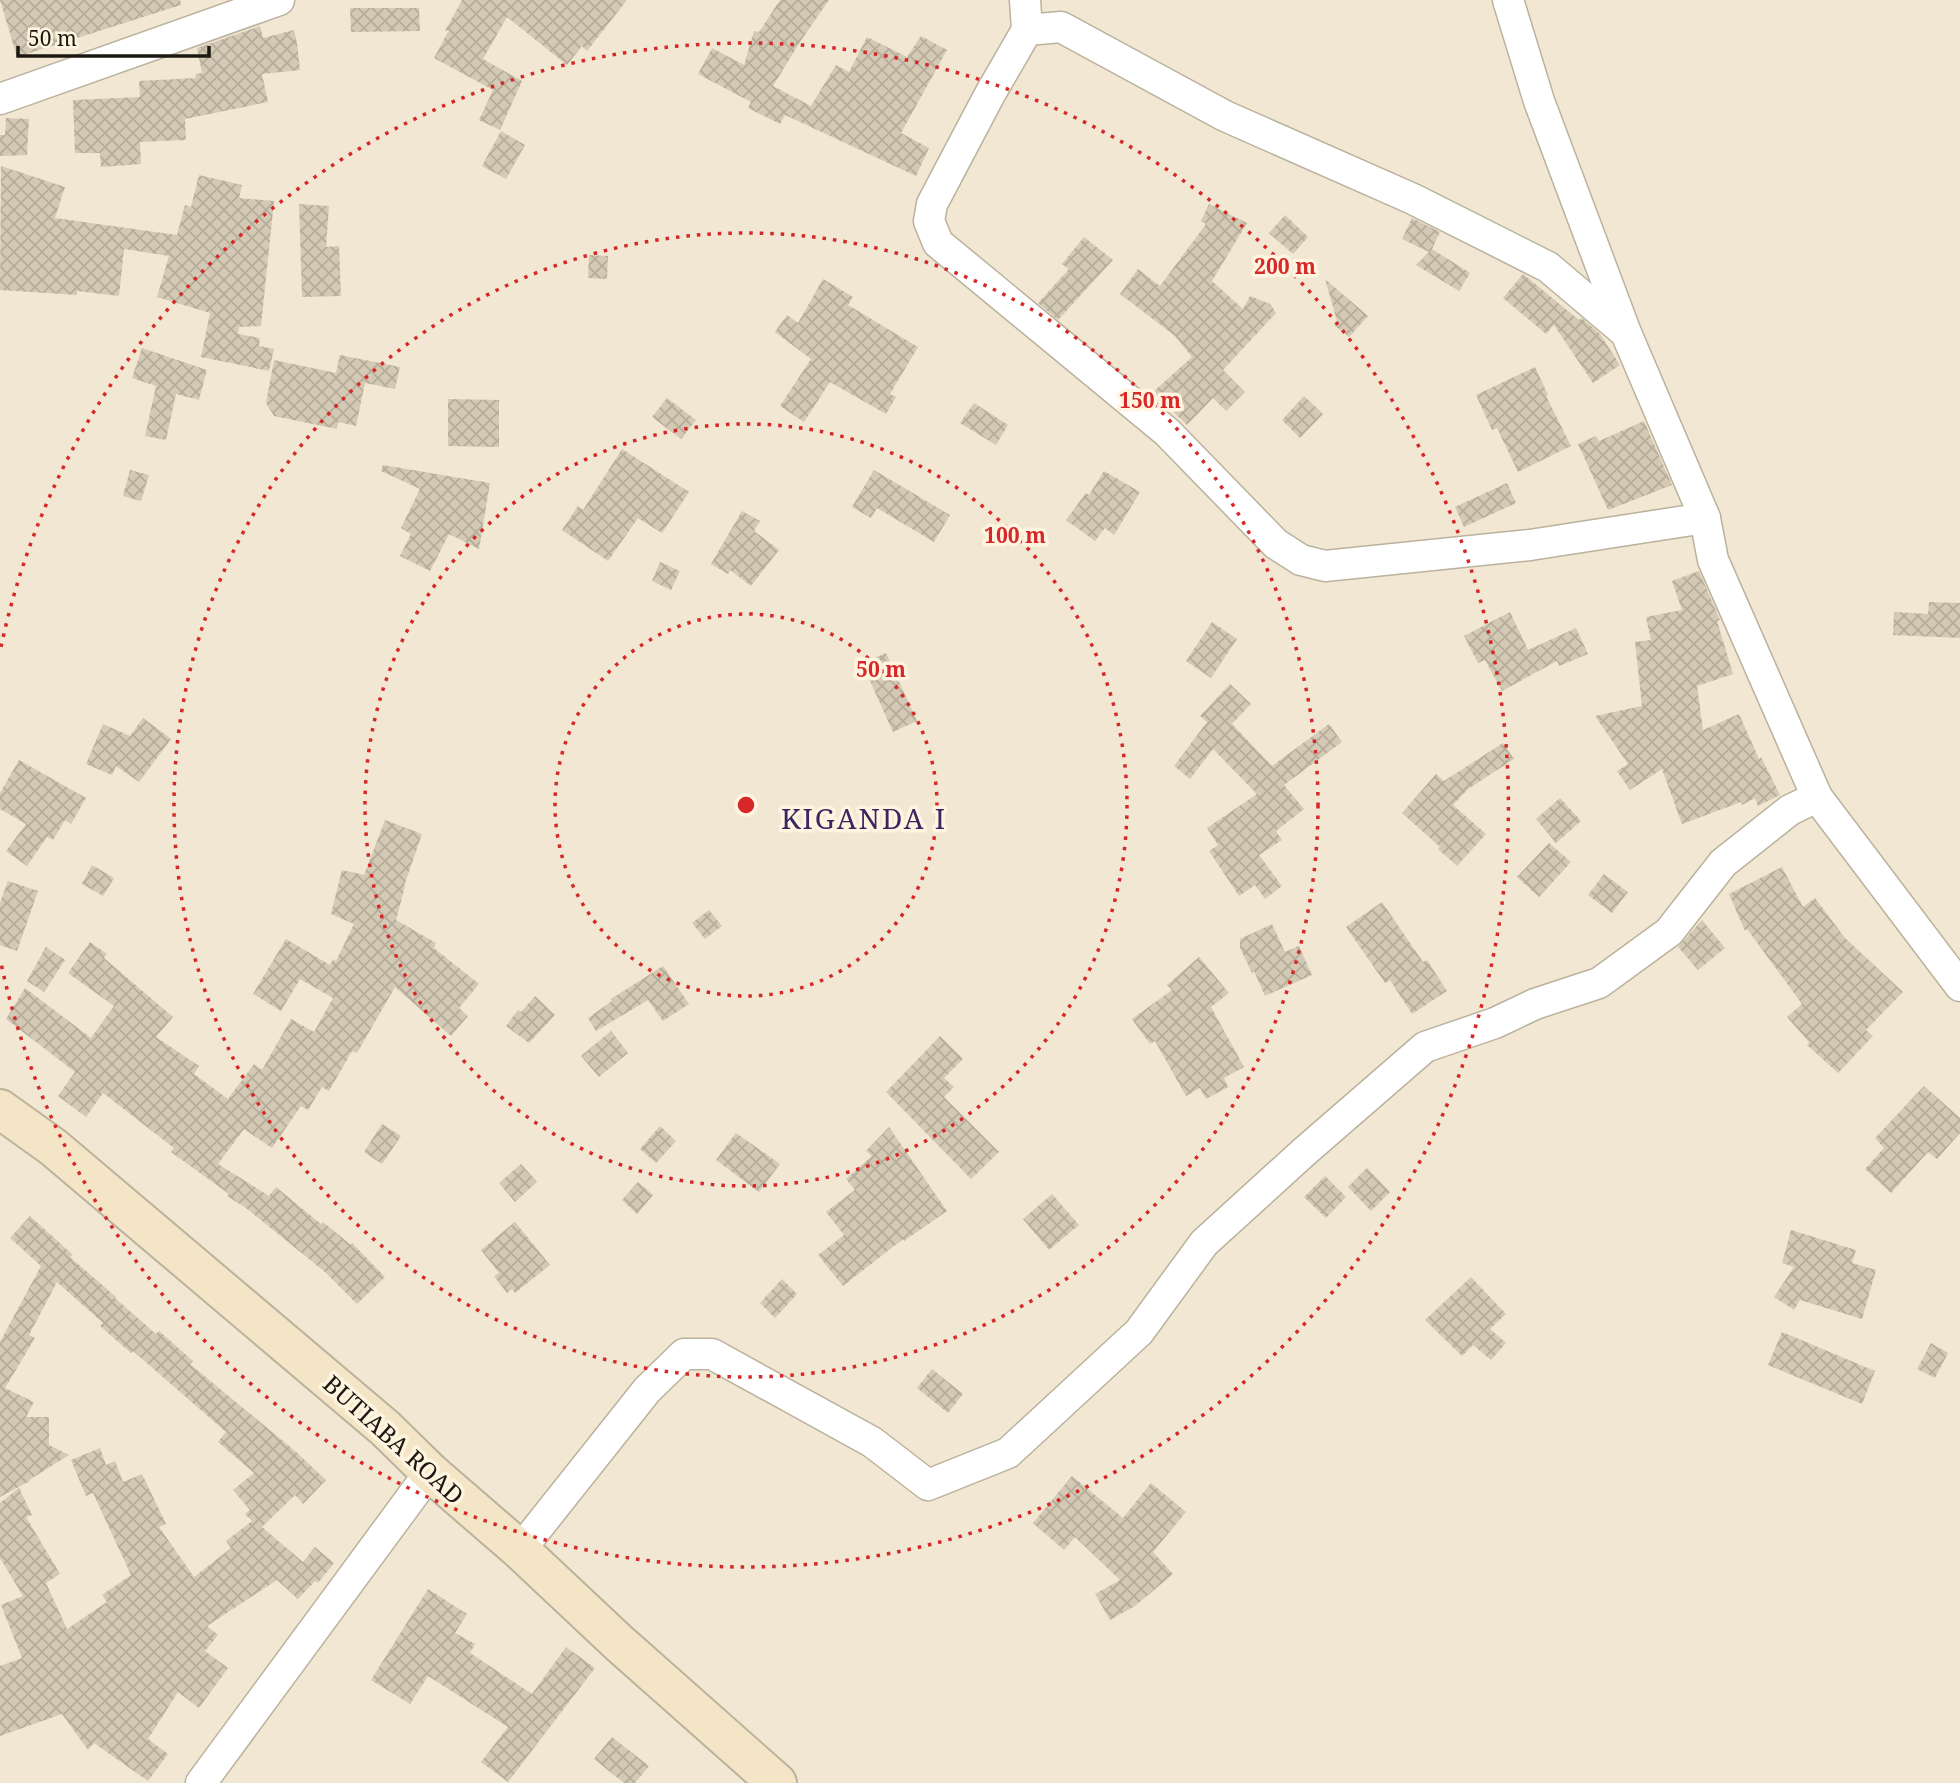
<svg xmlns="http://www.w3.org/2000/svg" width="1960" height="1783" font-family="'Noto Serif',serif">
  <style>
    .building { fill: url(#building-cross-hatch) }
    .lines { fill: none; stroke-linecap: round; stroke-linejoin: round }
    .minor-casing { stroke: #bbb29d; stroke-width: 33 }
    .secondary-casing { stroke: #bbb29d; stroke-width: 42 }
    .minor { stroke: #fff; stroke-width: 30 }
    .secondary { stroke: #f3e5c5; stroke-width: 38 }
    .ring { fill: none; stroke: #d62828; stroke-width: 3.5; stroke-dasharray: 3.5 7 }
    .labels { text-anchor: middle; dominant-baseline: central; stroke-width: 7; stroke-linejoin: round; paint-order: stroke }
    .street-label { font-size: 24px; fill: #1c1811; stroke: #fef4df }
    .quarter-label { font-size: 28px; letter-spacing: 2px; fill: #3a2761; stroke: #fef4df }
    .centre { fill: #d62828; stroke: #fef4df; stroke-width: 3.5 }
    .ring-label { font-size: 21px; text-anchor: middle; font-weight: bold; fill: #d62828; stroke: #fef4df; stroke-width: 7; stroke-linejoin: round; paint-order: stroke }
  </style>
  <defs>
    <pattern id="building-cross-hatch" width="8" height="8" patternUnits="userSpaceOnUse" patternTransform="scale(1.75)"><rect width="8" height="8" fill="#d3c9b4"/><path d="M0 0l8 8M0 8l8-8" fill="none" stroke="#b5ac9a"/></pattern>
  </defs>
  <rect width="100%" height="100%" fill="#f1e7d2"/>
  <g class="building">
    <polygon points="0,0 180,0 181,5 17,57"/>
    <polygon points="462,0 627,0 587,51 582,46 567,65 507,17 483,59 522,81 500,130 479,120 493,90 434,58 449,30 445,31"/>
    <polygon points="780,0 829,0 800,42 773,86 811,106 836,65 849,72 867,37 907,57 921,36 947,50 901,133 929,148 916,176 785,115 780,124 748,108 751,102 698,74 712,48 744,65 754,31 759,32"/>
    <polygon points="350,8 419,8 420,31 351,32"/>
    <polygon points="260,26 263,38 294,30 297,43 300,70 262,74 268,102 185,119 186,140 140,142 141,164 101,167 100,153 75,153 73,100 140,97 139,81 196,78 195,74 202,73 197,48"/>
    <polygon points="6,118 29,119 27,155 0,156 0,135 5,135"/>
    <polygon points="501,131 525,145 506,179 482,166"/>
    <polygon points="1,166 65,187 55,218 177,235 185,205 191,207 199,175 242,185 239,198 274,201 261,326 239,327 238,334 260,338 259,346 274,349 269,371 201,357 210,313 157,297 169,256 124,249 119,296 77,291 77,295 0,290"/>
    <polygon points="299,204 329,206 326,247 339,246 341,296 302,297"/>
    <polygon points="1209,204 1247,223 1212,281 1243,309 1250,296 1270,304 1276,313 1223,370 1245,392 1226,411 1213,398 1187,425 1153,392 1192,357 1175,336 1120,294 1138,269 1160,286 1206,224 1201,221"/>
    <polygon points="1285,215 1308,237 1293,254 1269,233"/>
    <polygon points="1412,218 1440,232 1432,249 1470,273 1459,291 1416,265 1429,252 1402,239"/>
    <polygon points="1084,237 1113,260 1058,320 1038,303 1069,269 1062,264"/>
    <polygon points="589,255 608,256 607,279 588,278"/>
    <polygon points="1523,274 1579,320 1582,318 1600,334 1620,365 1593,383 1554,325 1546,334 1503,298"/>
    <polygon points="823,279 853,297 848,305 918,347 890,394 896,397 886,414 830,382 804,422 780,406 811,359 775,332 787,315 798,323"/>
    <polygon points="1325,279 1368,316 1349,337 1334,325 1337,321"/>
    <polygon points="142,348 207,370 199,400 176,394 166,440 145,436 156,386 132,378"/>
    <polygon points="340,355 400,367 395,389 365,383 356,426 338,422 337,429 274,416 266,403 274,360 336,373"/>
    <polygon points="1535,367 1548,395 1546,396 1571,446 1518,472 1497,428 1492,430 1476,395"/>
    <polygon points="1304,396 1323,414 1300,438 1282,420"/>
    <polygon points="667,398 696,420 681,439 652,417"/>
    <polygon points="448,399 499,400 499,447 448,446"/>
    <polygon points="974,403 1008,425 996,445 960,423"/>
    <polygon points="1644,421 1672,485 1608,510 1578,444 1596,436 1599,441"/>
    <polygon points="622,449 689,492 662,533 638,518 608,561 562,530 578,506 583,510"/>
    <polygon points="383,465 490,483 479,549 449,534 430,571 400,556 411,534 401,528 420,489 381,471"/>
    <polygon points="130,470 149,475 141,501 123,496"/>
    <polygon points="874,470 950,515 934,542 877,508 871,518 852,507"/>
    <polygon points="1104,471 1140,492 1114,535 1105,528 1095,541 1066,520 1086,493 1089,495"/>
    <polygon points="1507,483 1516,503 1464,527 1455,507"/>
    <polygon points="742,511 760,521 754,531 779,550 751,586 730,570 728,574 711,564"/>
    <polygon points="660,562 680,571 671,590 652,581"/>
    <polygon points="1699,571 1720,620 1717,621 1733,674 1697,686 1703,730 1739,714 1759,759 1761,757 1780,795 1758,806 1755,798 1742,805 1741,802 1682,824 1662,769 1630,790 1617,771 1628,764 1595,716 1642,706 1635,642 1651,640 1646,617 1682,610 1672,581"/>
    <polygon points="1929,602 1960,603 1960,638 1893,635 1894,612 1928,614"/>
    <polygon points="1510,612 1528,650 1576,628 1588,654 1559,666 1557,661 1502,691 1485,660 1478,663 1464,636"/>
    <polygon points="1212,622 1237,639 1211,678 1186,661"/>
    <polygon points="886,653 917,721 893,732 862,663"/>
    <polygon points="1230,684 1251,704 1232,724 1272,766 1329,724 1342,742 1284,785 1304,809 1276,831 1282,840 1259,855 1282,886 1265,899 1255,885 1239,896 1209,851 1218,845 1207,828 1257,794 1213,749 1190,779 1174,766 1207,722 1200,716"/>
    <polygon points="143,718 171,739 139,782 116,766 112,775 86,764 103,724 130,736"/>
    <polygon points="1503,743 1514,759 1468,789 1453,805 1486,834 1457,866 1438,849 1440,847 1402,813 1436,774 1444,781"/>
    <polygon points="19,760 86,798 71,824 65,820 53,840 47,837 27,866 6,851 26,824 0,809 0,793"/>
    <polygon points="1560,798 1581,821 1556,843 1536,819"/>
    <polygon points="385,820 422,834 404,886 405,886 396,920 436,943 434,948 479,984 459,1008 468,1016 451,1036 395,987 357,1053 352,1051 329,1091 322,1087 308,1110 301,1106 272,1148 244,1129 218,1164 269,1196 276,1187 321,1224 323,1222 351,1245 352,1243 385,1277 357,1304 325,1272 246,1208 227,1196 229,1194 171,1152 174,1148 103,1093 86,1117 58,1096 75,1072 6,1019 25,988 91,1038 114,1006 68,973 90,942 107,954 104,958 173,1017 156,1037 199,1066 194,1074 228,1099 254,1064 262,1070 291,1019 314,1032 333,998 300,979 281,1011 253,994 286,939 330,965 333,959 336,961 354,924 331,914 342,870 364,875"/>
    <polygon points="1549,843 1571,862 1539,897 1517,877"/>
    <polygon points="92,865 114,878 103,896 82,884"/>
    <polygon points="1782,867 1803,907 1815,898 1845,938 1903,992 1866,1030 1873,1036 1838,1073 1807,1045 1809,1042 1787,1017 1802,1004 1747,929 1745,931 1729,894"/>
    <polygon points="1604,874 1628,892 1612,913 1588,895"/>
    <polygon points="8,881 38,891 17,951 0,945 0,903"/>
    <polygon points="1382,902 1423,962 1427,960 1447,991 1412,1014 1390,980 1385,983 1346,927"/>
    <polygon points="709,910 722,926 705,939 692,923"/>
    <polygon points="1702,920 1725,948 1698,970 1678,947"/>
    <polygon points="1272,924 1285,952 1299,946 1312,975 1265,996 1254,971 1252,973 1240,948 1240,939"/>
    <polygon points="46,947 65,960 44,992 27,981"/>
    <polygon points="1199,957 1229,993 1211,1007 1244,1067 1224,1078 1228,1087 1206,1099 1200,1088 1186,1096 1155,1041 1150,1044 1132,1019 1172,990 1167,985"/>
    <polygon points="663,966 689,1004 663,1021 648,1000 596,1031 588,1018 612,1001 611,999"/>
    <polygon points="535,996 555,1015 529,1043 506,1026 518,1010 521,1012"/>
    <polygon points="611,1031 628,1053 599,1077 581,1056"/>
    <polygon points="940,1036 963,1059 944,1078 954,1087 944,1097 999,1152 971,1179 886,1092"/>
    <polygon points="1924,1086 1960,1118 1960,1133 1937,1159 1928,1152 1891,1193 1865,1169 1884,1148 1875,1138"/>
    <polygon points="382,1124 401,1136 382,1164 364,1152"/>
    <polygon points="660,1126 676,1141 656,1163 640,1149"/>
    <polygon points="889,1127 947,1211 904,1241 903,1239 843,1286 818,1255 844,1235 826,1212 855,1190 846,1179 872,1156 866,1151"/>
    <polygon points="736,1133 780,1164 759,1192 716,1160"/>
    <polygon points="521,1164 537,1182 515,1202 499,1183"/>
    <polygon points="1367,1168 1390,1192 1371,1211 1348,1187"/>
    <polygon points="1325,1176 1346,1197 1326,1218 1304,1197"/>
    <polygon points="638,1182 653,1195 637,1214 622,1200"/>
    <polygon points="1052,1194 1079,1225 1049,1250 1023,1219"/>
    <polygon points="30,1216 73,1255 70,1257 116,1297 115,1298 156,1334 159,1331 193,1361 190,1364 295,1451 326,1480 303,1504 295,1495 262,1527 303,1562 315,1547 334,1563 318,1583 315,1581 298,1599 277,1580 207,1626 218,1635 205,1651 228,1668 199,1708 178,1692 148,1739 168,1754 148,1781 94,1743 88,1750 62,1714 0,1736 0,1666 22,1658 1,1605 23,1596 0,1558 0,1503 19,1488 32,1515 26,1517 60,1574 46,1583 67,1629 107,1602 102,1595 131,1575 93,1493 86,1496 71,1460 100,1448 106,1465 115,1461 123,1482 142,1474 166,1524 159,1527 194,1577 231,1548 226,1541 252,1521 245,1514 250,1510 233,1490 254,1473 218,1442 226,1432 133,1351 131,1353 100,1326 103,1323 57,1282 29,1335 35,1338 5,1388 34,1402 26,1417 49,1417 49,1445 69,1455 29,1480 30,1481 0,1497 0,1342 41,1266 10,1238"/>
    <polygon points="515,1222 550,1265 515,1293 512,1289 507,1293 494,1276 499,1273 481,1250"/>
    <polygon points="1791,1230 1856,1250 1852,1263 1876,1270 1862,1319 1800,1300 1794,1310 1774,1297 1794,1267 1782,1263"/>
    <polygon points="1471,1277 1506,1314 1490,1329 1506,1343 1491,1360 1473,1345 1462,1356 1425,1320"/>
    <polygon points="782,1279 797,1294 775,1318 760,1303"/>
    <polygon points="1782,1332 1875,1371 1862,1404 1768,1365"/>
    <polygon points="1931,1343 1948,1353 1935,1378 1917,1369"/>
    <polygon points="932,1369 963,1394 948,1413 917,1388"/>
    <polygon points="1072,1476 1123,1518 1151,1483 1186,1512 1153,1552 1173,1574 1135,1606 1110,1620 1095,1594 1120,1580 1075,1537 1064,1550 1033,1523"/>
    <polygon points="428,1589 467,1614 455,1633 475,1644 470,1653 532,1694 566,1647 595,1668 508,1782 481,1762 508,1727 428,1676 410,1704 371,1680"/>
    <polygon points="612,1737 649,1766 635,1783 624,1783 594,1759"/>
  </g>
  <g class="lines">
    <defs>
      <g id="minor">
        <polyline points="1025,0 1027,30"/>
        <polyline points="1508,0 1539,101 1626,333 1705,518 1713,560 1817,797 1960,986"/>
        <polyline points="0,99 279,0"/>
        <polyline points="1626,333 1548,267 1413,199 1225,116 1061,27 1027,30 990,94 932,204 929,221 938,243 1167,432 1276,544 1301,560 1325,566 1530,545 1705,518"/>
        <polyline points="520,1550 647,1390 684,1354 712,1354 872,1442 928,1485 1008,1453 1139,1332 1204,1243 1304,1152 1425,1047 1495,1023 1535,1004 1599,983 1669,932 1723,863 1790,810 1817,797"/>
        <polyline points="201,1783 430,1472"/>
      </g>
      <polyline id="secondary" points="0,1109 53,1147 385,1428 430,1472 520,1550 619,1643 777,1783"/>
    </defs>
    <use href="#minor" class="minor-casing"/>
    <use href="#secondary" class="secondary-casing"/>
    <use href="#minor" class="minor"/>
    <use href="#secondary" class="secondary"/>
  </g>
  <g class="ring">
    <circle cx="746" cy="805" r="191"/>
    <circle cx="746" cy="805" r="381"/>
    <circle cx="746" cy="805" r="572"/>
    <path d="M1 647A762 762 0 1 1 1 963"/>
  </g>
  <g class="labels">
    <g class="street-label">
      <text transform="translate(394 1439) rotate(42)">BUTIABA ROAD</text>
    </g>
    <g class="quarter-label">
      <text x="864" y="818">KIGANDA I</text>
    </g>
  </g>
  <circle cx="746" cy="805" r="10" class="centre"/>
  <g class="ring-label">
    <text x="1285" y="274">200 m</text>
    <text x="1150" y="408">150 m</text>
    <text x="1015" y="543">100 m</text>
    <text x="881" y="677">50 m</text>
  </g>
  <path d="M18 46v10h191v-10" fill="none" stroke="#1c1811" stroke-width="3.5"/>
  <text x="28" y="46" font-size="21" fill="#1c1811" stroke="#fef4df" stroke-width="5" paint-order="stroke">50 m</text>
</svg>
